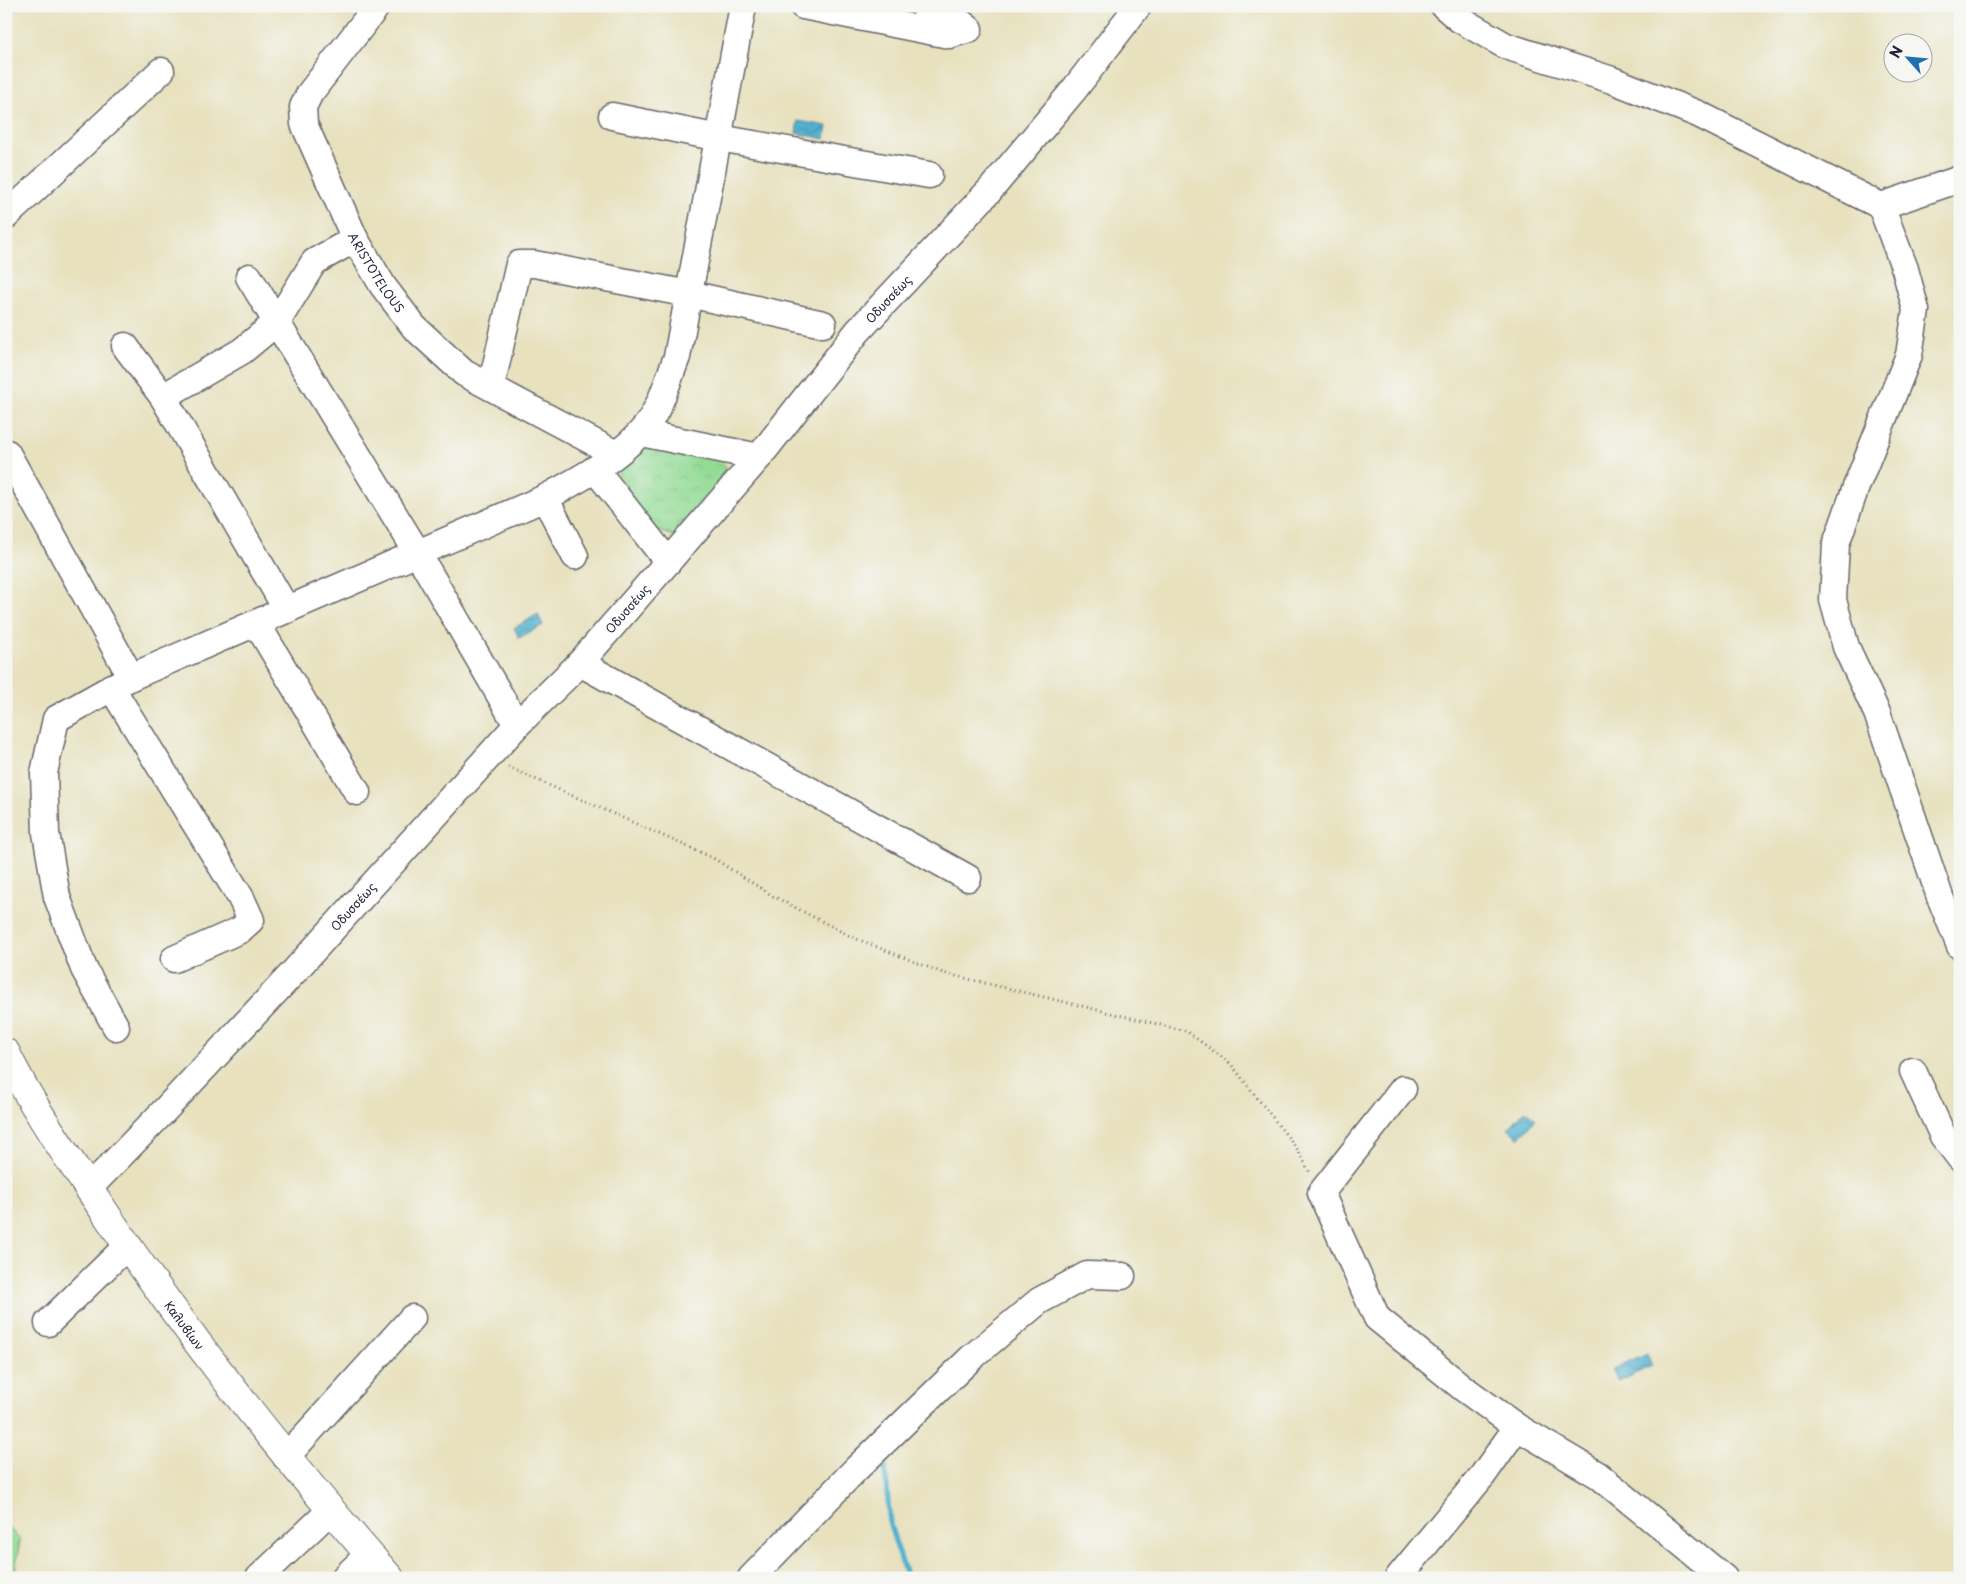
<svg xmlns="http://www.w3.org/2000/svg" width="1966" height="1584" font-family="'Playpen Sans',sans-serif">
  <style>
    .grass { fill: url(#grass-tufts); stroke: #5a7e68 }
    .park { fill: url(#park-crowns); stroke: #5a7e68 }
    .water { fill: url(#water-waves); stroke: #396a85 }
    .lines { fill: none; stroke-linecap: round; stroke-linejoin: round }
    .stream { stroke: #50b1cf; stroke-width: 5.5 }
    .minor-casing { stroke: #676569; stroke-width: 29 }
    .major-casing { stroke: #676569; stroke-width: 30 }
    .path { stroke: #676569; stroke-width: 3; stroke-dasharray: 1 4; stroke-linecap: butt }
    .minor { stroke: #fff; stroke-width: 26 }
    .major { stroke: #fff; stroke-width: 28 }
    .labels { text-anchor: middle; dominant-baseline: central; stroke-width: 4; stroke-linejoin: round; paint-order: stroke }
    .street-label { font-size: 12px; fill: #22223b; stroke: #f6f6f2 }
  </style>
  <defs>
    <pattern id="grass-tufts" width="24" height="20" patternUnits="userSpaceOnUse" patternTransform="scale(1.25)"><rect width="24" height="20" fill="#93db95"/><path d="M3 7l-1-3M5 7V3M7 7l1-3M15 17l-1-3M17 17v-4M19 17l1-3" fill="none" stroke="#7ebc81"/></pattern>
    <pattern id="park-crowns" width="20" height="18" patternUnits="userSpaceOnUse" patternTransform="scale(1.25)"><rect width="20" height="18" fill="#93db95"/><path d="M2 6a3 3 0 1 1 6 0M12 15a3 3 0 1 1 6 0" fill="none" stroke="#7ebc81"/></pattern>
    <pattern id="water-waves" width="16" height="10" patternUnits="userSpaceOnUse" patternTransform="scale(1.25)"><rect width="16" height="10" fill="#50b1cf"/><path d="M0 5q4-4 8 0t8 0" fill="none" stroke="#4290a9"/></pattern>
  </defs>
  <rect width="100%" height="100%" fill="#f6f6f2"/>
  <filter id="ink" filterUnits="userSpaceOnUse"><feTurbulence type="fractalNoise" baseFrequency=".02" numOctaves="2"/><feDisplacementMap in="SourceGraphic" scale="10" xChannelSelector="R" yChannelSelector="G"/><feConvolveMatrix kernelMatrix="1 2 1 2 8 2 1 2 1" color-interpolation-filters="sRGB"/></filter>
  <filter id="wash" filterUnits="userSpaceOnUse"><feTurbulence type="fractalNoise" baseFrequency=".0096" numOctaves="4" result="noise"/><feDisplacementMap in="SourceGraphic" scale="20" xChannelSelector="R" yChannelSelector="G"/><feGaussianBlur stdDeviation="1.12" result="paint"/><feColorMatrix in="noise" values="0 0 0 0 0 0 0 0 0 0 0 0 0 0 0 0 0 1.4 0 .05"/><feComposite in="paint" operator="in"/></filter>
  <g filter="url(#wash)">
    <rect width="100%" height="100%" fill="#e7e1be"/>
    <polygon class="grass" points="6,1525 20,1540 14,1578 6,1578"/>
    <polygon class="park" points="647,443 719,456 732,476 677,537 652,529 615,468"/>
    <g class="water">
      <polygon points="798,121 827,126 825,139 796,133"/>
      <polygon points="538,614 543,625 519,638 514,628"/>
      <polygon points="1525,1110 1536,1119 1519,1138 1508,1129"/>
      <polygon points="1647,1353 1652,1366 1618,1382 1612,1369"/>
    </g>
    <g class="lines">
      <polyline class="stream" points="885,1467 890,1525 907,1578"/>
    </g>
  </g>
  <g filter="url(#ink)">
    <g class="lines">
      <defs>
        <g id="minor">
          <path id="s1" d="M377,6L310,93L303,107L304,124L355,239L383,286L414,327L464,373L616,454"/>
          <polyline points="803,6 949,35 969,29 946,11 924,6"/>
          <polyline points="1444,6 1459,19 1506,46 1612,80 1698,114 1881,206 1960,179"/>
          <polyline points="612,116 719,138 929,175"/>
          <polyline points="1881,206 1905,269 1916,310 1909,355 1856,487 1836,544 1833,600 1846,647 1877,713 1940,897 1960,946"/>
          <polyline points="6,216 161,71"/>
          <polyline points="249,277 417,552 517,725"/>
          <polyline points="125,346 163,397 287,610"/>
          <polyline points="491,387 519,264 534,264 689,294 823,324"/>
          <polyline points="163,397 242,351 277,322 314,262 355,239"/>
          <polyline points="641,433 759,457"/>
          <polyline points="7,453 131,677"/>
          <polyline points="595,469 668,562"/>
          <polyline points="545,498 575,556"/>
          <polyline points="257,624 357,792"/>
          <polyline points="580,663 968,878"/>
          <polyline points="111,687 241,898 251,920 240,930 174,959"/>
          <path d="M116,1027L84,969L57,897L46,833L44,773L56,719L131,677L545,498C578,480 614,461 640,433C659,414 667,382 677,357L743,6"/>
          <polyline points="1913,1071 1943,1136 1960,1158"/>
          <polyline points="1403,1089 1321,1193 1377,1318 1463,1388 1517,1427 1598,1475 1724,1578"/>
          <path id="s2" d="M89,1188L163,1112L291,975L517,725L580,663L759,457L858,331L991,189L1073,91L1138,6"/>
          <polyline points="48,1323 128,1245"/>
          <polyline points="286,1457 412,1318"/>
          <polyline points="259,1578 331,1510"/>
          <polyline points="344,1578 369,1554"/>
          <polyline points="751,1578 856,1469 971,1358 1039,1301 1087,1275 1122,1276"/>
          <polyline points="1398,1578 1483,1475 1517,1427"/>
        </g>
        <g id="major">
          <path id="s3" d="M6,1053C34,1111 72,1163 108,1217C194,1344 288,1463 390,1578"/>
        </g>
      </defs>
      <use href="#minor" class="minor-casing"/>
      <use href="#major" class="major-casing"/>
      <polyline class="path" points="508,767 713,858 773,896 852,937 943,973 1186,1031 1230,1063 1298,1150 1310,1173"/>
      <use href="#minor" class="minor"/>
      <use href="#major" class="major"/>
    </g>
  </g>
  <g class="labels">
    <g class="street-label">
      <text stroke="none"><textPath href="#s1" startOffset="308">ARISTOTELOUS</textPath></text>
      <text stroke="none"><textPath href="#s2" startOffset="1196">Οδυσσέως</textPath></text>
      <text stroke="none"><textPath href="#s2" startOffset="791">Οδυσσέως</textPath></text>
      <text stroke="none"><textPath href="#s2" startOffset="386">Οδυσσέως</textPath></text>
      <text stroke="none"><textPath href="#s3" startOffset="326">Καλυβίων</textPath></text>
    </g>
  </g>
  <rect width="1966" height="1584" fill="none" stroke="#f6f6f2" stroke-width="25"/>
  <g transform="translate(1908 58) rotate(297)"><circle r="24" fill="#f6f6f2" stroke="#a1a1a9"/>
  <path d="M0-4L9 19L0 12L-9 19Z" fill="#1f6fb2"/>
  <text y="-8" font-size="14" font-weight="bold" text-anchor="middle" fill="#22223b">N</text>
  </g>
</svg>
